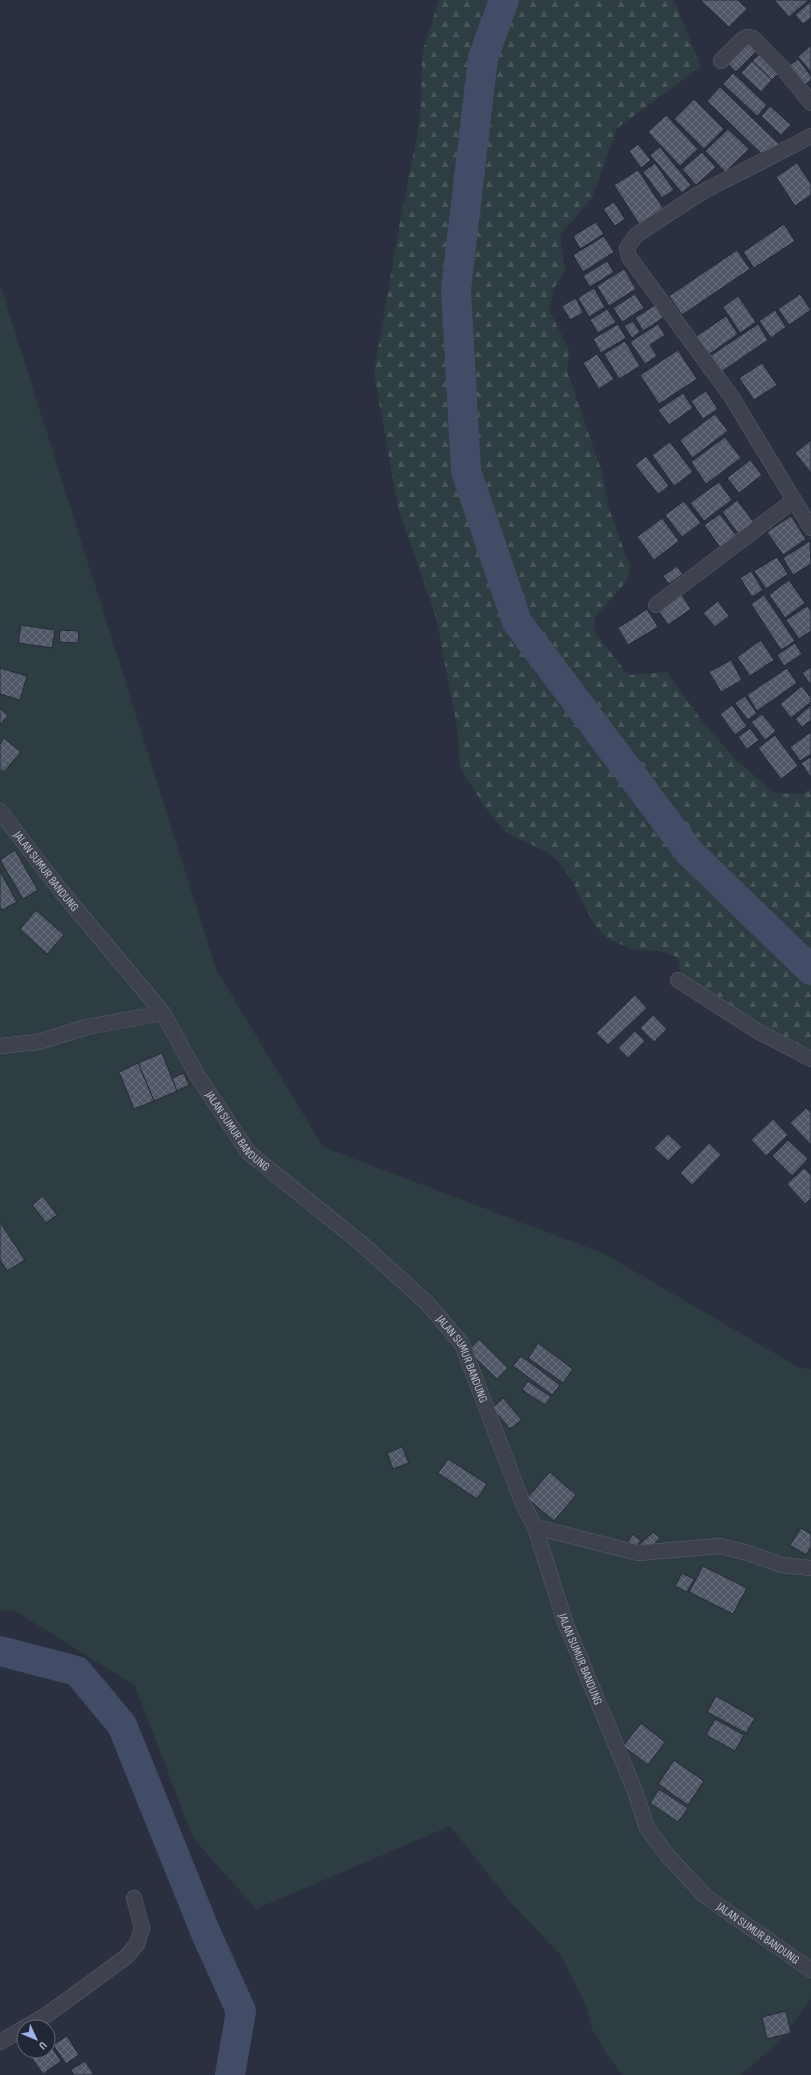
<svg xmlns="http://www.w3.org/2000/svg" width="811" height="2075" font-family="'Sofia Sans Condensed',sans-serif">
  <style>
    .grass { fill: #2d3d41 }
    .forest { fill: url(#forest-firs) }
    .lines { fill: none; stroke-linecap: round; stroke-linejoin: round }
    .river { stroke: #424c66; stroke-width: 30 }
    .building { fill: url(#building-cross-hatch); stroke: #242936 }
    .street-casing { stroke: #5b606c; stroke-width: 16 }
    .street { stroke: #3e424f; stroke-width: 15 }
    .labels { text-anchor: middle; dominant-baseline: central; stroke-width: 4; stroke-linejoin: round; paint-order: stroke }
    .street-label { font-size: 12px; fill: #babec9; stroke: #222735 }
  </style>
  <defs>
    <pattern id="forest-firs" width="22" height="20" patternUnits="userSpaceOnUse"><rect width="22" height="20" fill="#2d3d41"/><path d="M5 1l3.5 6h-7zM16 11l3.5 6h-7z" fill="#49575b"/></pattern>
    <pattern id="building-cross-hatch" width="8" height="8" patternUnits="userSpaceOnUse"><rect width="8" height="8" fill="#505767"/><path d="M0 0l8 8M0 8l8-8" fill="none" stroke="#676d7b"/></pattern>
  </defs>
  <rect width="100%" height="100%" fill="#2a303f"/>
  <polygon class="grass" points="0,284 216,969 323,1147 605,1254 800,1368 811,1369 811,1999 779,2042 740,2075 623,2075 607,2055 592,2029 586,2005 561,1955 512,1904 450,1826 256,1909 193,1838 135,1686 15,1611 0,1611"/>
  <polygon class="forest" points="439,0 674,0 701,67 617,128 592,198 560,234 565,271 554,288 549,310 569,350 567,371 601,469 610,511 630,567 626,582 596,616 594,631 628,675 667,672 702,721 735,759 775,793 802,794 811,788 811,1052 761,1028 682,977 677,957 663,952 631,949 611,940 600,931 593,922 572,881 558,861 547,852 508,834 502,828 489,813 460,768 458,732 436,617 398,508 374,373 401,215 417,137 421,104 422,53"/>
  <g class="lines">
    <g class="river">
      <polyline points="504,0 483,58 456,289 466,471 517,622 690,853 811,970"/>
      <polyline points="0,1651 77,1671 122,1725 205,1931 241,2011 230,2075"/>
    </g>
  </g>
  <g class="building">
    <polygon points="700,0 738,0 747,9 729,27"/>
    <polygon points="774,0 809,0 789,17"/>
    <polygon points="811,1 811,18 803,24 795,15"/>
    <polygon points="746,41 757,51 736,72 726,62"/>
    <polygon points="811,45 811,72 798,57"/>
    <polygon points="762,52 781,71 772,80 752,61"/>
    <polygon points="798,59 811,76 811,80 802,87 786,68"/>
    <polygon points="752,61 772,80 761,92 741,73"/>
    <polygon points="733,73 767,105 757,116 723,84"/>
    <polygon points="720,87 779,144 766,158 707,101"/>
    <polygon points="694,99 724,129 704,149 674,119"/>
    <polygon points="770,106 791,125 781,135 761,116"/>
    <polygon points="666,115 698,149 680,166 648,132"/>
    <polygon points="728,129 749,149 725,172 705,151"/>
    <polygon points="638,144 651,160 641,168 629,151"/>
    <polygon points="660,147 691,185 682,193 650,155"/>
    <polygon points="702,152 716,167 696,185 682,169"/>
    <polygon points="655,163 674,190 662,198 643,172"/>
    <polygon points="797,163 811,184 811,195 795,206 776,177"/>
    <polygon points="638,170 663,208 639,224 614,185"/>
    <polygon points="614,202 625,219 615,226 603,209"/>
    <polygon points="596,222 604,234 580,249 573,236"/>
    <polygon points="784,224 795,241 754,268 743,252"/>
    <polygon points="604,236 614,252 583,272 573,255"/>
    <polygon points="737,250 750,269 682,315 669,296"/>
    <polygon points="607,261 614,272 590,287 583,276"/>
    <polygon points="624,269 636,289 609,306 597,286"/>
    <polygon points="594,288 605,307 589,317 578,298"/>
    <polygon points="635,294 644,308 622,322 613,308"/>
    <polygon points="800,294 811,310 789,325 778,309"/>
    <polygon points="738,296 756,322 740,333 723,307"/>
    <polygon points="576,298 583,313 570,320 562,306"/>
    <polygon points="655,305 663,318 643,331 635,318"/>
    <polygon points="607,309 616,322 598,333 590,320"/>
    <polygon points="775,310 786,327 771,338 759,321"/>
    <polygon points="726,316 738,334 708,355 695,337"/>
    <polygon points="633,321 640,332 632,338 624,326"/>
    <polygon points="618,324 626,338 601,353 593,339"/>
    <polygon points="658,324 665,335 650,345 657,356 645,364 630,342"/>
    <polygon points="758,324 768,340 721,372 710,356"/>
    <polygon points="625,341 640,366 619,379 604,354"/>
    <polygon points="678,350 697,379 659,404 640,375"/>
    <polygon points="597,354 614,379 599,389 583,363"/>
    <polygon points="762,363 777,385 754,400 739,378"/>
    <polygon points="706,391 718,409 703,419 691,401"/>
    <polygon points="683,393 693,408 669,425 658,410"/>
    <polygon points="715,414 728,431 692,458 680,440"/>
    <polygon points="725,437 741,458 706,484 691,462"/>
    <polygon points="811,440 811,473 795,453"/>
    <polygon points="670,442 693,472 674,486 652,455"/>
    <polygon points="646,456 669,486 658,494 635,465"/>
    <polygon points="750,460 762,475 739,493 727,478"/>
    <polygon points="719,482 732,500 704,521 690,503"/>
    <polygon points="737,500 755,524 740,536 722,512"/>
    <polygon points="684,501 701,523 682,537 665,515"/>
    <polygon points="720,514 738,538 722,550 704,525"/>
    <polygon points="791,516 806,539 783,555 767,532"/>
    <polygon points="662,518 679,541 654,560 637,537"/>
    <polygon points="810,541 811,564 793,575 783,558"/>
    <polygon points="777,557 788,574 766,589 754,571"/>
    <polygon points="677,566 683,574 669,584 663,576"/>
    <polygon points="751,571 763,590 752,597 740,578"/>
    <polygon points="789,580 805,603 785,618 769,595"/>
    <polygon points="681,594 691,609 668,625 658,610"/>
    <polygon points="764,595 795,641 781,650 751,604"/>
    <polygon points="718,601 729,616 715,627 703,613"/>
    <polygon points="807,606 811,611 811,631 799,639 786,620"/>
    <polygon points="647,609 658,627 628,645 618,628"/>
    <polygon points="21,625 55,630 52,648 18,643"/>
    <polygon points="60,630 79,631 78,643 59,642"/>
    <polygon points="761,640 774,660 750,676 737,657"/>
    <polygon points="795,643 802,654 784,666 777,655"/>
    <polygon points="731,660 742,680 721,692 709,672"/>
    <polygon points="811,667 811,685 802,673"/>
    <polygon points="0,668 27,676 20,700 0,694"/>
    <polygon points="787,668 797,683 757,711 747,695"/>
    <polygon points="802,686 811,698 811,702 791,718 780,704"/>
    <polygon points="745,696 757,713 748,720 735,703"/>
    <polygon points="732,705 747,726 735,735 720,714"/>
    <polygon points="811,705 811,720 802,727 795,719"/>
    <polygon points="0,708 8,716 0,725"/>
    <polygon points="762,714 776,731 765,740 751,722"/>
    <polygon points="750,728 759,740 747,749 738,737"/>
    <polygon points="811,732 811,754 800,761 790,747"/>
    <polygon points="775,735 798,766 781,779 758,748"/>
    <polygon points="4,738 21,752 4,772 0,769 0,744"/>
    <polygon points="811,757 811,778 801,763"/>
    <polygon points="15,850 38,890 23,899 0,860"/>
    <polygon points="0,871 17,902 2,910 0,907"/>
    <polygon points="36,910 64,935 47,954 20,929"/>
    <polygon points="635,995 647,1008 608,1045 596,1033"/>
    <polygon points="653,1015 667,1029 654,1042 640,1028"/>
    <polygon points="635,1031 645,1041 628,1058 618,1048"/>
    <polygon points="162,1053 177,1091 154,1101 138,1063"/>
    <polygon points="138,1063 154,1101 134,1109 119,1072"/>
    <polygon points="184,1073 189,1085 177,1091 172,1078"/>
    <polygon points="806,1108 811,1113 811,1145 790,1123"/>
    <polygon points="773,1119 788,1135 766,1156 751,1140"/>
    <polygon points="668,1134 682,1147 668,1161 654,1148"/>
    <polygon points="788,1140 808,1159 792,1176 772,1156"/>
    <polygon points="709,1143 721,1155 692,1185 680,1173"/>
    <polygon points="804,1168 811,1175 811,1198 805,1204 787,1184"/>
    <polygon points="43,1196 57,1215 46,1223 32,1205"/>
    <polygon points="0,1222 25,1260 7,1271 0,1260"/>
    <polygon points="479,1339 508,1368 497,1379 468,1351"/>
    <polygon points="538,1343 573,1369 563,1383 528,1358"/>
    <polygon points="521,1356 560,1385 552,1395 513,1366"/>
    <polygon points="528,1381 551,1397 545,1405 522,1390"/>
    <polygon points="503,1398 522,1420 510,1429 492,1408"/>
    <polygon points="402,1447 409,1463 393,1469 387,1453"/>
    <polygon points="448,1459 487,1484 477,1499 438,1473"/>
    <polygon points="550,1472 576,1495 554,1521 527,1498"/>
    <polygon points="801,1528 811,1534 811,1547 806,1555 790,1545"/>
    <polygon points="653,1532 660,1538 647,1551 640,1544"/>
    <polygon points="633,1534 641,1541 635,1547 628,1541"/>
    <polygon points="703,1566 747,1588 733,1614 689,1592"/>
    <polygon points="682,1573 694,1579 687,1592 675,1586"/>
    <polygon points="716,1696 755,1718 746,1733 707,1712"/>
    <polygon points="715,1719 744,1735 735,1751 706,1735"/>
    <polygon points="641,1723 665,1742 648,1765 623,1746"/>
    <polygon points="674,1760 704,1781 688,1805 658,1784"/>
    <polygon points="659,1789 688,1808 678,1822 650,1803"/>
    <polygon points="786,2011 791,2033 767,2039 762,2017"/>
    <polygon points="67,2036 79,2055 66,2064 53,2045"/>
    <polygon points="48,2042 61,2061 43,2074 27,2051 48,2051"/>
    <polygon points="85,2061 94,2075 74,2075 71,2070"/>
  </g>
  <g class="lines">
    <defs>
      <g id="street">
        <polyline points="721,61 743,39 747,37 753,38 784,70 811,103"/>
        <polyline points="811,136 702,192 636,235 627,248 629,257 731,396 811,528"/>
        <polyline points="656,605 794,500"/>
        <path id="s1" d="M0,811L61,891L163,1013L197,1075L249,1153L362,1244L427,1303L462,1344L523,1504L535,1527L565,1622L635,1791L647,1828L668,1856L705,1896L811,1970"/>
        <polyline points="678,980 759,1032 811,1059"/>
        <polyline points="0,1046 38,1042 87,1027 163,1013"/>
        <polyline points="535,1527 638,1553 719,1546 745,1552 782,1565 811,1568"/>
        <polyline points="26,2027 48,2014 126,1957 137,1944 142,1928 134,1898"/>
        <polyline points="0,2042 24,2028"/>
      </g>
    </defs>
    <use href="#street" class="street-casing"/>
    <use href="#street" class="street"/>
  </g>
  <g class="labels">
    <g class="street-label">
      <text stroke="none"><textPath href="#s1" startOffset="76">JALAN SUMUR BANDUNG</textPath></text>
      <text stroke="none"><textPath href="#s1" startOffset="400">JALAN SUMUR BANDUNG</textPath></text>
      <text stroke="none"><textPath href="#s1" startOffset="724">JALAN SUMUR BANDUNG</textPath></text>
      <text stroke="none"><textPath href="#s1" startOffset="1048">JALAN SUMUR BANDUNG</textPath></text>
      <text stroke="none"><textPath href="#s1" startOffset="1384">JALAN SUMUR BANDUNG</textPath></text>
    </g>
  </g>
  <g transform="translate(36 2039) rotate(134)"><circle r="19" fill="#222735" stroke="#5f6370"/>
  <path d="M0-3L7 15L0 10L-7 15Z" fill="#9db1ec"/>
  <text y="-6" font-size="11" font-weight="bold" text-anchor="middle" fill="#babec9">U</text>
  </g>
</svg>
